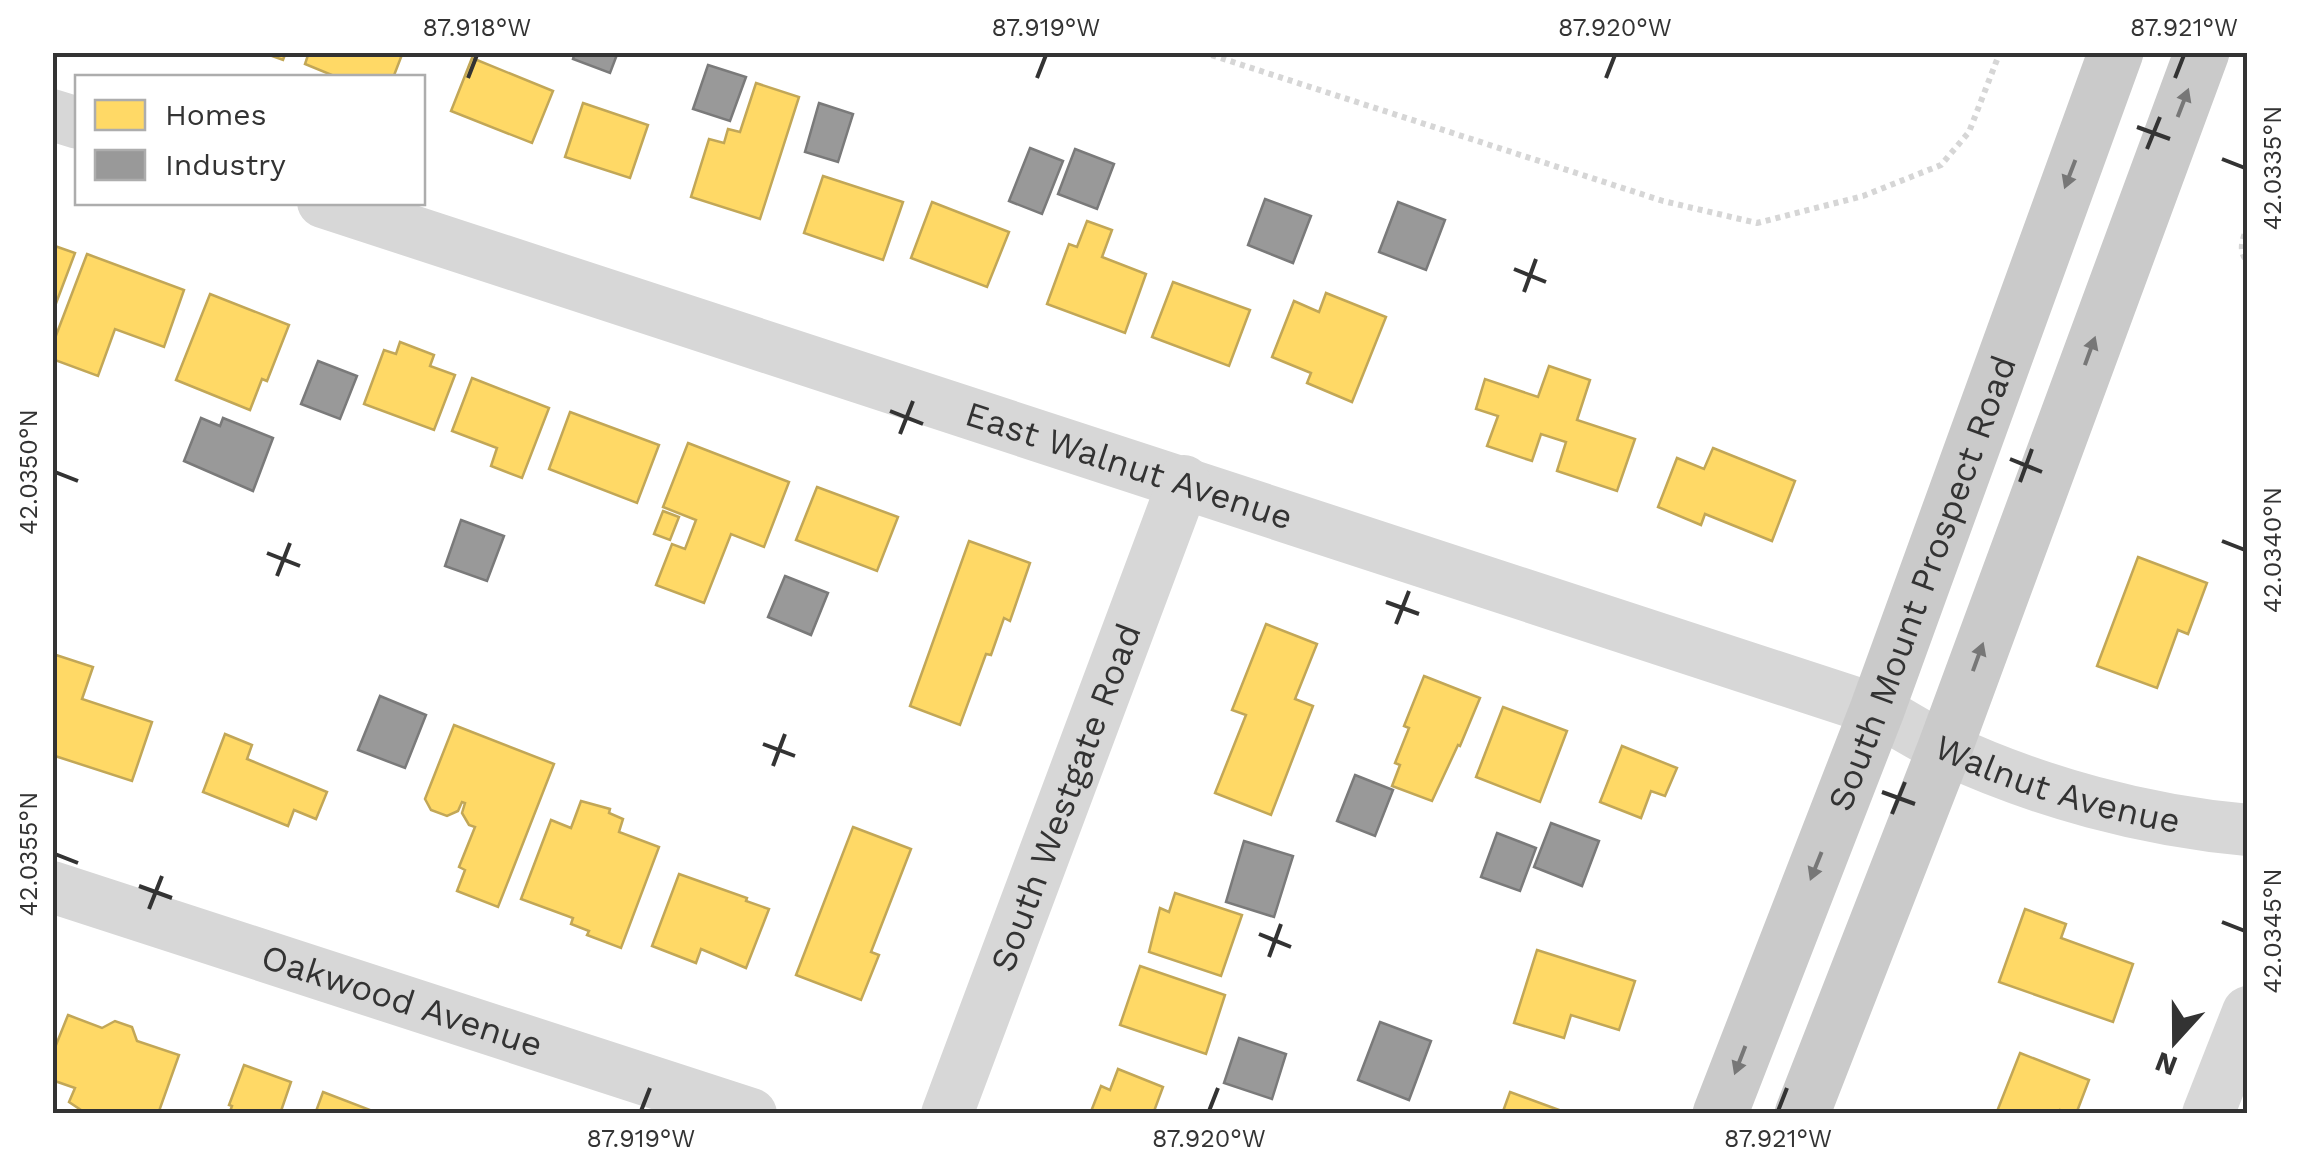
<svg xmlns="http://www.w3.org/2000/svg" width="2300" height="1166" font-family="'Work Sans',sans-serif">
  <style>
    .homes { fill: #ffd966; stroke: #c2a757; stroke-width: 2.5 }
    .industry { fill: #999; stroke: #7a7a7a; stroke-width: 2.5 }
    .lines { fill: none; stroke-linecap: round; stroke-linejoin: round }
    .path { stroke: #d6d6d6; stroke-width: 6; stroke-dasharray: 5 5; stroke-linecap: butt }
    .minor { stroke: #d7d7d7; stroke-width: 52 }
    .major { stroke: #cacaca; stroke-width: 55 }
    .oneway { fill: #777 }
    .ticks { fill: none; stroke: #333; stroke-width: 4 }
    .labels { text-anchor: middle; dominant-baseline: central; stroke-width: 10; stroke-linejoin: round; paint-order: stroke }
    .street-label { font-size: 35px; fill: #333; stroke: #fff }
    .neatline { fill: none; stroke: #333; stroke-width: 4 }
    .ticks-label { font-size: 25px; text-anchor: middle; fill: #333 }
  </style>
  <rect width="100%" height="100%" fill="#fff"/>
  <g class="homes">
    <polygon points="261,52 286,52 283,60"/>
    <polygon points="309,52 403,52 393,78 339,78 305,64"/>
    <polygon points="472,58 553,91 532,143 451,111"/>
    <polygon points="756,83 799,97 760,219 691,197 709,139 724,143 728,129 740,132"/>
    <polygon points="583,103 648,125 630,178 565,157"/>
    <polygon points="823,176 903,202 883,260 804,233"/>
    <polygon points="932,202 1009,232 987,287 911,258"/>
    <polygon points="1087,221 1112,230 1102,257 1146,274 1125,333 1047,304 1069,244 1077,247"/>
    <polygon points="52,245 75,253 52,314"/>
    <polygon points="87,254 184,290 164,347 115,329 98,376 52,359 52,346"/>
    <polygon points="1173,282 1250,310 1229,366 1152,337"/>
    <polygon points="1326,293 1386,317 1352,402 1307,383 1311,373 1272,357 1294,301 1319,312"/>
    <polygon points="210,294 289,325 267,381 262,379 250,410 176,380"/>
    <polygon points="400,342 434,355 430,366 455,375 434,430 364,404 384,350 396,354"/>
    <polygon points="1549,366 1590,380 1577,420 1635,439 1617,491 1557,471 1566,442 1541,434 1532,461 1487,446 1498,416 1476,409 1485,379 1538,397"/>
    <polygon points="472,378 549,408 522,478 491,466 497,448 452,431"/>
    <polygon points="570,412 659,445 637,503 549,469"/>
    <polygon points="688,443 789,482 764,547 731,534 704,603 656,585 672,544 685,549 696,520 663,507"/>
    <polygon points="1713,448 1795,481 1772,541 1705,514 1701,525 1658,507 1677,458 1704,469"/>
    <polygon points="817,487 898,517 877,571 796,540"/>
    <polygon points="663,511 679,517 670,540 654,534"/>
    <polygon points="969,541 1030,563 1010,621 1004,618 991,655 986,654 960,725 910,706"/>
    <polygon points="2138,557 2207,583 2188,634 2178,630 2157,688 2097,666"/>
    <polygon points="1266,624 1317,644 1295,699 1313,706 1271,815 1215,793 1246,715 1232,710"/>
    <polygon points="53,654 93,667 82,699 152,722 132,781 52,755"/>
    <polygon points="1424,676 1480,698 1460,746 1458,745 1432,801 1392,786 1400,765 1395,763 1409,728 1404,726"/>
    <polygon points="1503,707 1567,731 1540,802 1476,777"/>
    <polygon points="454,725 554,764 498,907 457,891 465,870 459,867 475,827 469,825 462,813 465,803 462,802 458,811 447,816 431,810 425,799"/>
    <polygon points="225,734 252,745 247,759 327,792 316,819 294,810 288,826 203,792"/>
    <polygon points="1622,746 1677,768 1665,796 1651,791 1641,818 1600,802"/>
    <polygon points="581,801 610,809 609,813 623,819 619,832 659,847 621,948 587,935 589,931 571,924 573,918 521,899 551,820 571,828"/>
    <polygon points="853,827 911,849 871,952 879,955 861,1000 796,975"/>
    <polygon points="679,874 747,898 746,901 769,909 746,968 701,949 696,963 652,946"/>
    <polygon points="1175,893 1242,915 1221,976 1149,952 1160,908 1169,912"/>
    <polygon points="2025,909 2066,924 2061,938 2133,964 2113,1022 1999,982"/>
    <polygon points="1537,950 1635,981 1619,1030 1571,1015 1564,1038 1514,1023"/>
    <polygon points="1140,966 1225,995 1206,1054 1120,1025"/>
    <polygon points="68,1015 102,1028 115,1021 132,1027 137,1041 179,1055 158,1114 87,1114 69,1102 75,1088 52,1080 52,1055"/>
    <polygon points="2020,1053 2089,1080 2076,1114 2060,1110 2059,1114 1996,1114"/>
    <polygon points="244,1065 291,1082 280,1114 229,1114 232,1106 229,1105"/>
    <polygon points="1118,1069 1163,1087 1153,1114 1090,1114 1101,1086 1110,1090"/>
    <polygon points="323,1092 378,1113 378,1114 315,1114"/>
    <polygon points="1510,1092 1570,1114 1502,1114"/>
  </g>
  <g class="industry">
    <polygon points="575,52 618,52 610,73 573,59"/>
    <polygon points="708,65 746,77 730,121 693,109"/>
    <polygon points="819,103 853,114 838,162 805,152"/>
    <polygon points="1030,148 1063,161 1042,214 1009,201"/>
    <polygon points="1075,149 1114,164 1097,209 1058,194"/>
    <polygon points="1265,199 1311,216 1293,263 1248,245"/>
    <polygon points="1398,202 1445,220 1426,270 1379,252"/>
    <polygon points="318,361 357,376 340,419 301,404"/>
    <polygon points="201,418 220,426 223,418 273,438 253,491 184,461"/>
    <polygon points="461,520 504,536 487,581 445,566"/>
    <polygon points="785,576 828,593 811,635 768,617"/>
    <polygon points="380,696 426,715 405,768 358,750"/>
    <polygon points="1355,775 1393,790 1375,836 1337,821"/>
    <polygon points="1551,823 1599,841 1582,886 1534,867"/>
    <polygon points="1497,833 1536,848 1520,891 1481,877"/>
    <polygon points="1244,841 1293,856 1274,917 1226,902"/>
    <polygon points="1380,1022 1431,1041 1409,1100 1358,1080"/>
    <polygon points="1239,1038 1286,1054 1272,1099 1224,1083"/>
  </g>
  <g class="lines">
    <g class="path">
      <polyline points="1202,52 1663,201 1757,223 1863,196 1941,165 1969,132 2000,52"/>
      <path d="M2248,225C2243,238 2237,251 2248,262"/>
    </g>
    <g class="minor">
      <polyline points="52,115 78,123"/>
      <path id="s1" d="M323,202L1877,710C1900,723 1922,737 1944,748C2038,792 2145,821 2248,830"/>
      <path id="s2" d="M52,887L751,1114"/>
      <path id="s3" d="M947,1114L1184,481"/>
      <polyline points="2208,1114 2248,1012"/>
    </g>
    <g class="major">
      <path id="s4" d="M1720,1114L1877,710L2116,52"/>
      <polyline points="1802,1114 1945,748 2202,52"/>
    </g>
  </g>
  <defs><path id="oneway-solid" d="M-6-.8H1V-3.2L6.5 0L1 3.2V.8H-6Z" transform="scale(2.5)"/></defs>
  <g class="oneway">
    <use href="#oneway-solid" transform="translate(2183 103) rotate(-69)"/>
    <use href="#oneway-solid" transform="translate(2070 174) rotate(111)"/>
    <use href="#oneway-solid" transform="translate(2090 351) rotate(-70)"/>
    <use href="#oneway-solid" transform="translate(1978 657) rotate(-70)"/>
    <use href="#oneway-solid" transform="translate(1816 866) rotate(112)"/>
    <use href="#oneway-solid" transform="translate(1740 1060) rotate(111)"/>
  </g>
  <path class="ticks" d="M468,78L477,55M1037,78L1046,55M1606,78L1615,55M2175,78L2184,55M2137,127L2170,139M2147,149L2160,117M2222,159L2245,168M1514,269L1546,282M1524,292L1536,259M890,411L923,424M900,434L913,401M2010,459L2042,472M55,472L78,481M2020,482L2032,449M2222,541L2245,550M267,553L300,566M277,576L290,543M1386,602L1419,614M1396,624L1409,591M763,744L795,756M773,766L785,734M1882,792L1915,804M1892,814L1905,782M55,854L78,863M139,886L172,898M149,909L162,876M2222,922L2245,931M1259,934L1291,947M1269,957L1281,924M641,1111L650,1088M1209,1111L1218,1088M1778,1111L1787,1088"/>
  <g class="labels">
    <g class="street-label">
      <text stroke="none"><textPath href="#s1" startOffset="848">East Walnut Avenue</textPath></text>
      <text stroke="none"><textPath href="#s4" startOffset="568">South Mount Prospect Road</textPath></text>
      <text stroke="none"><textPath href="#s1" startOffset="1832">Walnut Avenue</textPath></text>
      <text stroke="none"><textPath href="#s3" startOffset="338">South Westgate Road</textPath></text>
      <text stroke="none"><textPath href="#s2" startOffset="368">Oakwood Avenue</textPath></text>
    </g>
  </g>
  <rect width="2300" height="1166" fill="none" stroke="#ffffff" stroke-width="110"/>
  <rect x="75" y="75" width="350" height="130" fill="#ffffff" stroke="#adadad" stroke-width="2.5"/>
  <rect x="95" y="100" width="50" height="30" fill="#ffd966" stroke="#adadad" stroke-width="2.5"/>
  <text x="165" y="125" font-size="30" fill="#333333">Homes</text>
  <rect x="95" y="150" width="50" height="30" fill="#999999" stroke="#adadad" stroke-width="2.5"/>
  <text x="165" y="175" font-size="30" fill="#333333">Industry</text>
  <g transform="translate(2175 1041) rotate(201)" stroke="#ffffff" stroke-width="8" paint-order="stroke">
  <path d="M0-8L18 38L0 25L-18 38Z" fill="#333333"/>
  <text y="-15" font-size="28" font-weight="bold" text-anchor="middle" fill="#333333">N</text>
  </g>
  <rect x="55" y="55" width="2190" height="1056" class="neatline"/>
  <g class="ticks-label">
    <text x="477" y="36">87.918°W</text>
    <text x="1046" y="36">87.919°W</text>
    <text x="1615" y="36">87.920°W</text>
    <text x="2184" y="36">87.921°W</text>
    <text transform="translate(2272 168) rotate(-90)" y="9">42.0335°N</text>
    <text transform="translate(28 472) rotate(-90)" y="9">42.0350°N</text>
    <text transform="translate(2272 550) rotate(-90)" y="9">42.0340°N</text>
    <text transform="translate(28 854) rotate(-90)" y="9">42.0355°N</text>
    <text transform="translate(2272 931) rotate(-90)" y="9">42.0345°N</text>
    <text x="641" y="1147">87.919°W</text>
    <text x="1209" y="1147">87.920°W</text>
    <text x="1778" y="1147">87.921°W</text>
  </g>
</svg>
